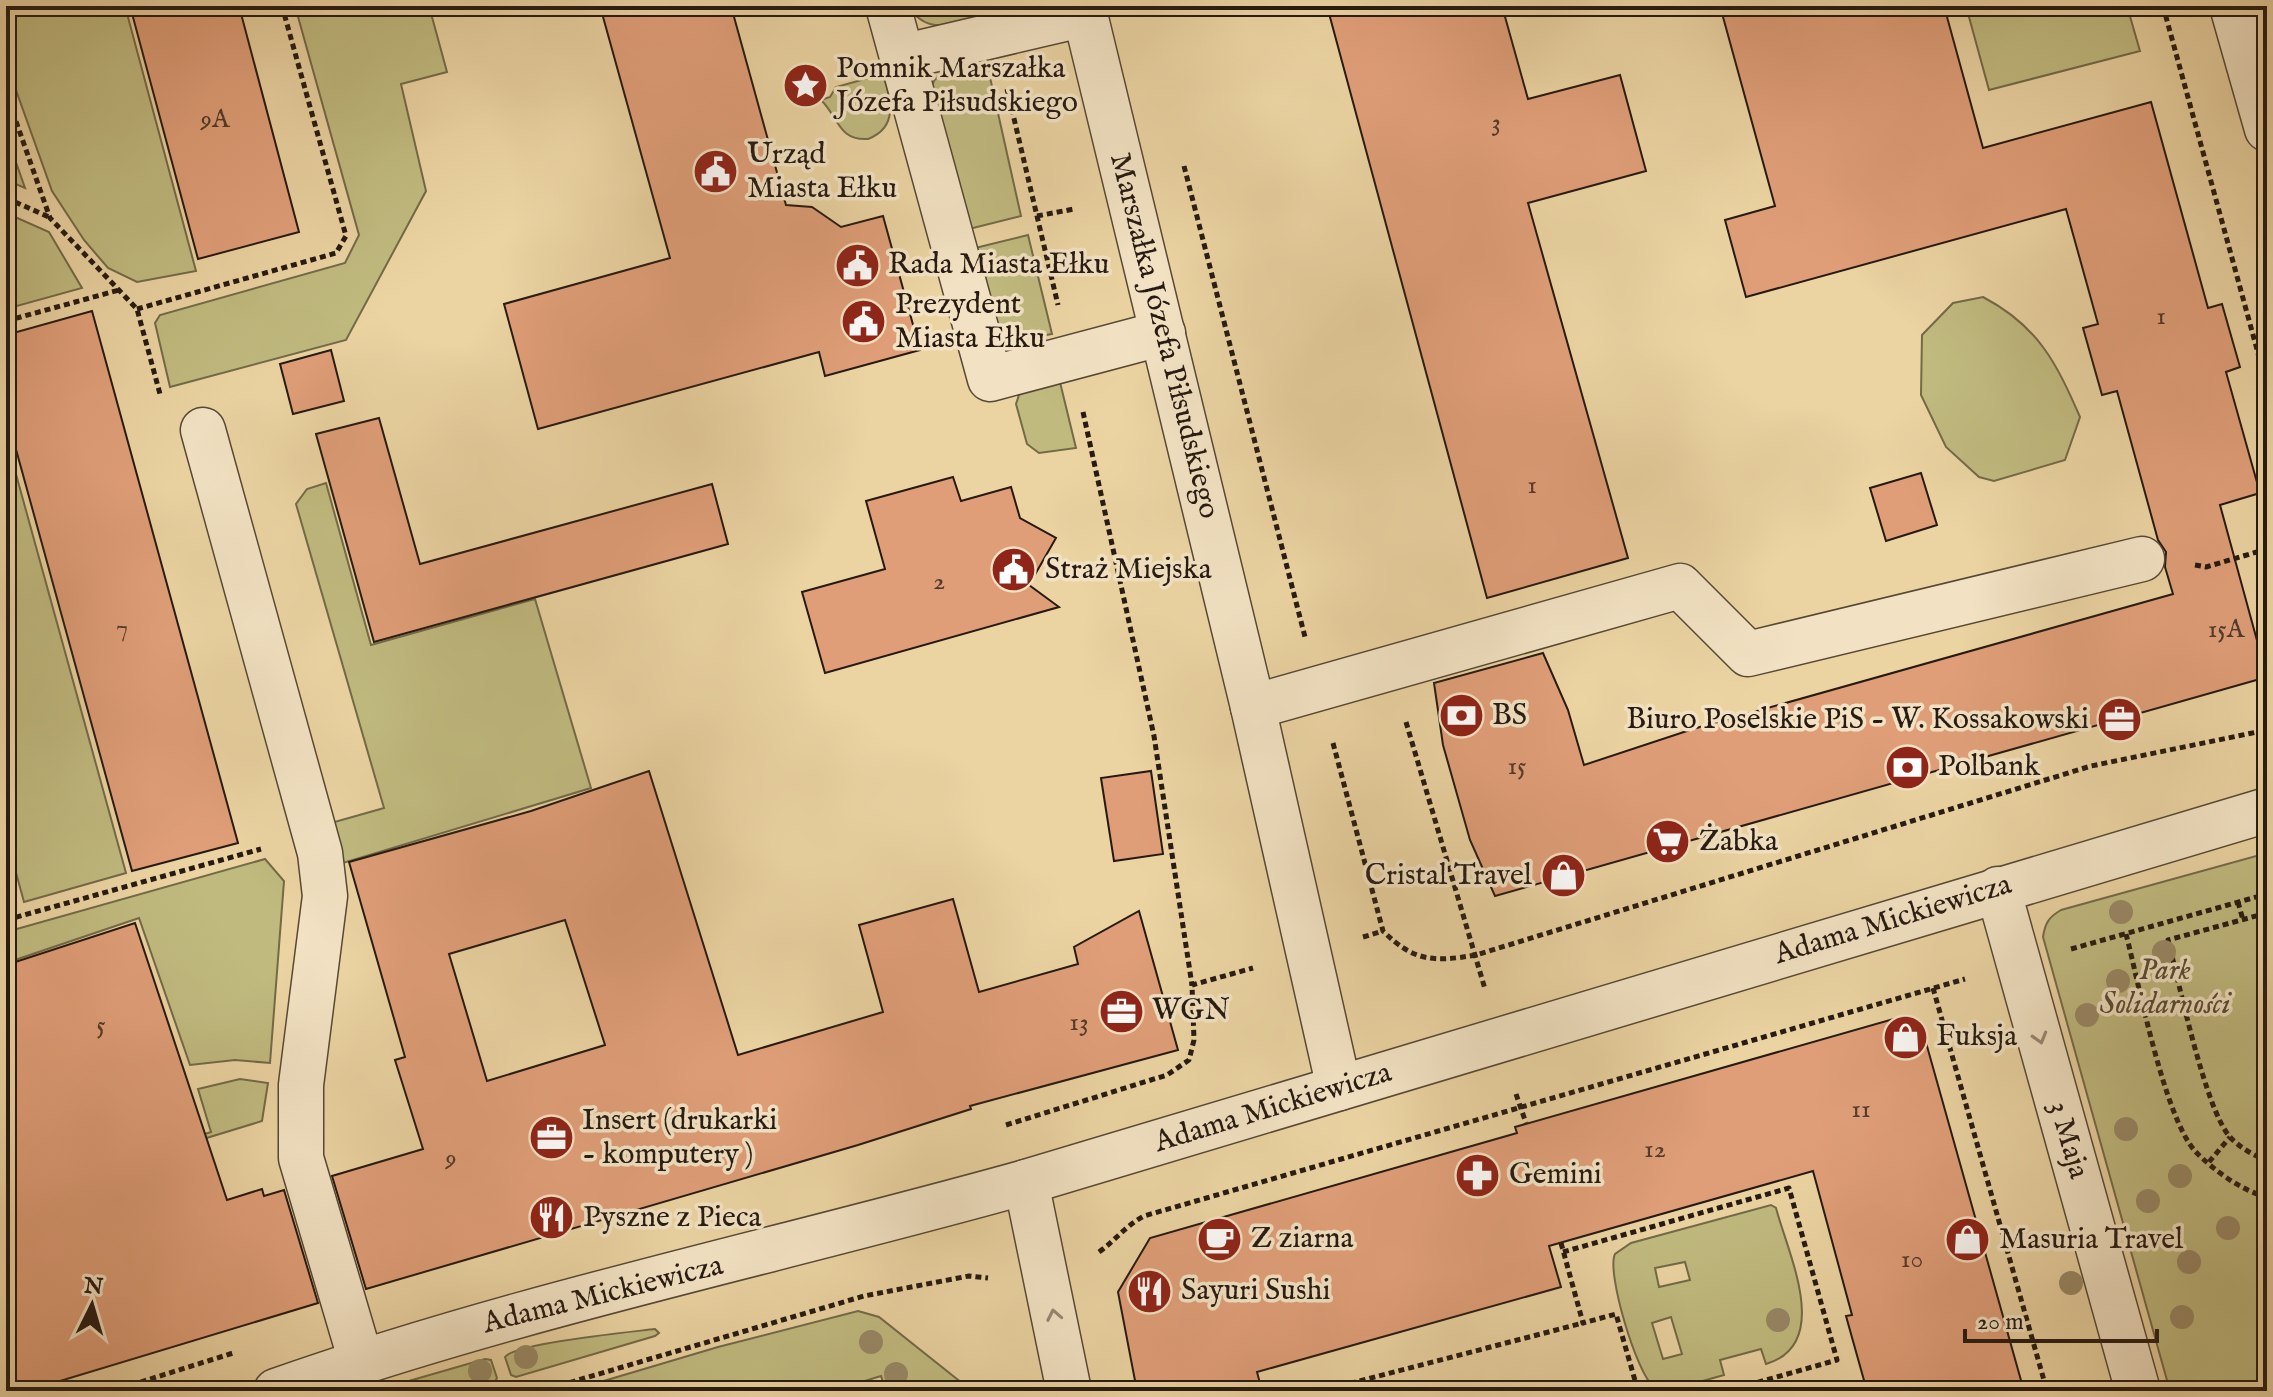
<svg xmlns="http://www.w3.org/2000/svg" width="2273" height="1397" font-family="'IM FELL English',serif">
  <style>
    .green { fill: #c0ba7f; stroke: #736a48; stroke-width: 2; fill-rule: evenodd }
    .building { fill: #df9e78; stroke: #261a12; stroke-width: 2; fill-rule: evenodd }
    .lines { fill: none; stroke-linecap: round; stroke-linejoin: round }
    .minor-casing { stroke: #574836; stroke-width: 47 }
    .path { stroke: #261a12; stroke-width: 5; stroke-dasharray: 6 4; stroke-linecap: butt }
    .minor { stroke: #f2e2c3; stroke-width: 44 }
    .tree { fill: #988865 }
    .oneway { stroke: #968873 }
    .labels { text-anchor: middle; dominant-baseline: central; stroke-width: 7; stroke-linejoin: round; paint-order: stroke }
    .number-label { font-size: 26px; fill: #543b2c }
    .poi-label { font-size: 30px; fill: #261a12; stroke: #f2e2c3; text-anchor: start }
    .street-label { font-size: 30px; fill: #261a12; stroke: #f2e2c3 }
    .park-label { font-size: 30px; font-style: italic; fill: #544a33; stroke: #f2e2c3 }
  </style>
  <rect width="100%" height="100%" fill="#ebd3a2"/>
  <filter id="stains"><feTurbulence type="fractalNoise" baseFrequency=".0025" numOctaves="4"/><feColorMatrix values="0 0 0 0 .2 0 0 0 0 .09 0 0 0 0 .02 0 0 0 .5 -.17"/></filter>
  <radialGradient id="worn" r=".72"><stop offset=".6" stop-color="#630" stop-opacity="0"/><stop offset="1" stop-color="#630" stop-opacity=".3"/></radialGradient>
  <g class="green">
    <polygon points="6,6 125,6 196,271 137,282 108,268 84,240 52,191 6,62"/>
    <polygon points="295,6 429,6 447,72 401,84 426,191 346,340 170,387 155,323 160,315 345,263 359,235"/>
    <path d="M908,6H973L976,18C948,25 926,34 908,6Z"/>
    <polygon points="1966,6 2127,6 2140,51 1989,90"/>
    <path d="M985,55L1021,216L965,230L931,87C942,62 960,62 985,55Z"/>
    <path d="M883,74C891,99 899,127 868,139C838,141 838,116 821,100L830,97L836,87Z"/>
    <polygon points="6,134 25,188 6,180"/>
    <polygon points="6,213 49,232 82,288 6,309"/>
    <path d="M1028,235L1052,334C986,348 983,298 971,249Z"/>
    <path d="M1983,297C2038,326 2056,362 2080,417L2065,460L1994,481L1979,477L1946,447L1921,395L1922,335L1953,303Z"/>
    <polygon points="1058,374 1076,448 1039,453 1027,444 1016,404 1021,389"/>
    <polygon points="6,438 126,873 24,902 6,836"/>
    <polygon points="326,483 371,645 535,599 591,788 333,866 331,823 384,808 296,504 307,489"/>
    <path d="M2267,853V1391H2170L2043,937C2045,923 2049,917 2061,910Z"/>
    <polygon points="265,859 284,881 270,1063 235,1060 190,1065 139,918 6,963 6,932"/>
    <polygon points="6,963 48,1085 59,1181 211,1132 198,1089 240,1079 268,1083 262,1121 40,1189 6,1069"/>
    <path d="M1771,1205L1776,1208C1788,1254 1833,1344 1766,1364L1761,1349L1720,1360L1724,1375L1674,1389L1654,1387C1637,1375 1606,1272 1615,1254L1631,1243ZM1685,1262L1690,1280L1659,1287L1655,1268ZM1671,1317L1682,1354L1663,1359L1652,1323Z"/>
    <polygon points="858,1311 879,1317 972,1391 886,1391 881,1376 832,1391 570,1391 718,1347"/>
    <path d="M655,1329L659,1333L655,1336L516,1377L511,1375L505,1357C515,1343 631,1332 655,1329Z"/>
    <polygon points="485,1359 491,1360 497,1378 494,1384 469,1391 374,1391"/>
  </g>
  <g class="building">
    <polygon points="130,6 239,6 299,232 198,259"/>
    <polygon points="600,6 731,6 786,205 812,207 841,227 883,216 920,350 825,376 819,352 538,429 504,304 670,258"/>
    <polygon points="1327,6 1502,6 1528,99 1620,75 1646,171 1528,203 1628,558 1487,598"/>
    <polygon points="1720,6 1944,6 1983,148 2151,102 2208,308 2222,304 2240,367 2226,372 2260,493 2220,505 2267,677 1495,896 1470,840 1443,745 1434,683 1543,653 1568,710 1584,765 1693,729 2173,594 2165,567 2166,552 2158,540 2117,391 2102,395 2083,328 2098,324 2066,209 1746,297 1725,220 1775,206"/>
    <polygon points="92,311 238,843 132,871 6,413 6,335"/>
    <polygon points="331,350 344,401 293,414 280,364"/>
    <polygon points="379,418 420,564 712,484 728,544 374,642 316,434"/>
    <polygon points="1921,473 1937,525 1886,541 1870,488"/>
    <polygon points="953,477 961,501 1011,487 1020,518 1056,538 1029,585 1059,607 825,673 802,592 885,569 866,501"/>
    <path d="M649,771L738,1055L883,1012L859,925L953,899L979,992L1078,964L1074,947L1139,911L1178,1050L970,1106L971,1109L858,1145L366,1289L332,1176L423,1149L395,1060L405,1057L349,862L531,811ZM565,920L605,1045L487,1081L449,954Z"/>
    <polygon points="1151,771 1163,854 1114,861 1101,778"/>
    <polygon points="135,923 227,1200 262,1189 264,1196 284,1190 318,1303 27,1391 6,1391 6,965"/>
    <polygon points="1904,1016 1910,1045 1925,1039 2024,1391 1867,1391 1846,1316 1852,1315 1813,1171 1549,1246 1561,1287 1257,1372 1262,1391 1137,1391 1118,1292 1150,1238 1517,1133 1515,1127"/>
  </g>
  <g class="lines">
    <defs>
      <g id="minor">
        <polyline points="888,6 990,379 1163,333"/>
        <polyline points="1083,6 1253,707 1339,1088"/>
        <polyline points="2232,6 2267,129"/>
        <polyline points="902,57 1085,14"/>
        <polyline points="203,430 320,853 325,896 301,1085 301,1158 361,1361"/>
        <polyline points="1253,707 1680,586 1748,654 2142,559"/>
        <polyline points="1998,889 2138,1391"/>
        <polyline points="1026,1182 1069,1391"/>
        <path d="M276,1391C520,1305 776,1252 1026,1182L2267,810"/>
      </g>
    </defs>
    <use href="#minor" class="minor-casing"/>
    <g class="path">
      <polyline points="2163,6 2267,386"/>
      <polyline points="1007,89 1058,305"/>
      <polyline points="6,93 50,218 137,309 160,394"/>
      <polyline points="1184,166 1305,637"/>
      <polyline points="6,198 49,217"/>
      <polyline points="1037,216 1074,209"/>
      <polyline points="137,309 336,253 346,236 282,6"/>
      <polyline points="6,321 119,290"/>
      <polyline points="1083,412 1154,736 1192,985"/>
      <polyline points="2195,565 2206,567 2267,549"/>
      <polyline points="1406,722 1485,989"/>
      <path d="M1333,743L1383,931C1414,962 1434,962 1476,955L2091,766L2267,730"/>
      <polyline points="2238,902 2243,920"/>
      <path d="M2267,913L2168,940C2179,982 2205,1109 2230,1137C2239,1147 2254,1156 2267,1160"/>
      <polyline points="6,920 261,849"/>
      <path d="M2126,934C2139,984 2164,1116 2195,1151C2213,1170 2242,1191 2267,1197"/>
      <polyline points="1363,937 1383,931"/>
      <polyline points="2071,949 2267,894"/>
      <polyline points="1933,988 2047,1391"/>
      <polyline points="1516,1094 1526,1123"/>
      <polyline points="1006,1125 1167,1075 1189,1060 1194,1040 1192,985 1253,968"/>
      <polyline points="2209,1162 2230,1137"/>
      <polyline points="1561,1243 1583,1323 1616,1314 1638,1391"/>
      <path d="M1099,1252C1116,1240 1124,1227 1144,1216L1965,979"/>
      <polyline points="1563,1252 1789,1188 1837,1360 1727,1391"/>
      <polyline points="112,1391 233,1353"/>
      <polyline points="541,1391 864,1296 969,1276 988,1278"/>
      <polyline points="1321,1391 1583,1323"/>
    </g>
    <use href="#minor" class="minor"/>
  </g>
  <g class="tree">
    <circle cx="2121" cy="912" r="12"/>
    <circle cx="2164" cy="952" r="12"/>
    <circle cx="2118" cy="981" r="12"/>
    <circle cx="2087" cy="1015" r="12"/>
    <circle cx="2126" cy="1129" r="12"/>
    <circle cx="2180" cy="1176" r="12"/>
    <circle cx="2148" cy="1201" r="12"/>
    <circle cx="2228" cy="1228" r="12"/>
    <circle cx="2189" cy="1262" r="12"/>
    <circle cx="2071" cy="1283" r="12"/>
    <circle cx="2182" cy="1317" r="12"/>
    <circle cx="1778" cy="1320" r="12"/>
    <circle cx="871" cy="1342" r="12"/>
    <circle cx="526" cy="1357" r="12"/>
    <circle cx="480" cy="1371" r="12"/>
    <circle cx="896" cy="1374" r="12"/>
  </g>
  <defs><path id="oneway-chevron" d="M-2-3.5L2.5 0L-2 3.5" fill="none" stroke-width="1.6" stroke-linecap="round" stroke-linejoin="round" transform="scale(2)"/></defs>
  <g class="oneway">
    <use href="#oneway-chevron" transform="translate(2040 1038) rotate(74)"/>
    <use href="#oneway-chevron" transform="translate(1054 1315) rotate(-101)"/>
  </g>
  <defs>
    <symbol id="sight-disc" viewBox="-11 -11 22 22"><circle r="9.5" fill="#8f2418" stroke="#f2e2c3"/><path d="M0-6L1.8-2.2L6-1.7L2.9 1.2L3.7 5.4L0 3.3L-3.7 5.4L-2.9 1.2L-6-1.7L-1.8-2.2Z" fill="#fff"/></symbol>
    <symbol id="civic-disc" viewBox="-11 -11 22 22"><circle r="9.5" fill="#8f2418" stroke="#f2e2c3"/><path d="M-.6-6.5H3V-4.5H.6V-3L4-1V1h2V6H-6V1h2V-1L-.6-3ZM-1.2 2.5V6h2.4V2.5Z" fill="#fff"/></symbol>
    <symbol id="bank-disc" viewBox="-11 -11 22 22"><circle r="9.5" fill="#8f2418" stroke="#f2e2c3"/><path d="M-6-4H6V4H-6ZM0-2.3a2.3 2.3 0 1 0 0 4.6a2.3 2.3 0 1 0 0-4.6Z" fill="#fff"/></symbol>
    <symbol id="office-disc" viewBox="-11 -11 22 22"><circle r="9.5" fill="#8f2418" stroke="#f2e2c3"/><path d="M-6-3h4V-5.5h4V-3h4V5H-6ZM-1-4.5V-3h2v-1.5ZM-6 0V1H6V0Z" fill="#fff"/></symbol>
    <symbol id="supermarket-disc" viewBox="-11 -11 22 22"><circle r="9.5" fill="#8f2418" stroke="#f2e2c3"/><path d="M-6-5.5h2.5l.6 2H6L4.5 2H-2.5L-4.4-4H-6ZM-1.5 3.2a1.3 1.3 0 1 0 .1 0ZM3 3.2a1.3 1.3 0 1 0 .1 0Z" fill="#fff"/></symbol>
    <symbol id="shop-disc" viewBox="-11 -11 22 22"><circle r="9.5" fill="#8f2418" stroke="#f2e2c3"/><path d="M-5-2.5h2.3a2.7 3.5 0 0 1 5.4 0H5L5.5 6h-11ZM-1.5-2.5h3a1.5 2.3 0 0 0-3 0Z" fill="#fff"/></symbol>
    <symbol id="pharmacy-disc" viewBox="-11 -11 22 22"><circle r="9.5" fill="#8f2418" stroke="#f2e2c3"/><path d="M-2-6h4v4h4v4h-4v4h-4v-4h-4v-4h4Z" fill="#fff"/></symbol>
    <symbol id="restaurant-disc" viewBox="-11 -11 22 22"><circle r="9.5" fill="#8f2418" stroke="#f2e2c3"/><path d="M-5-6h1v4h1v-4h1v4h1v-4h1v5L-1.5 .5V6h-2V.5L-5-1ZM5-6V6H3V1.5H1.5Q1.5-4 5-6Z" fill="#fff"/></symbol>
    <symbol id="cafe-disc" viewBox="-11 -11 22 22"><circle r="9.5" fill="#8f2418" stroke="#f2e2c3"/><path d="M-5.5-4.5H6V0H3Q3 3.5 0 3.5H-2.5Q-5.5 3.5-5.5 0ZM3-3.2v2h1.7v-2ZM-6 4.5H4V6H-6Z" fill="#fff"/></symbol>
  </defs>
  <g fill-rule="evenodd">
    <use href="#sight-disc" x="780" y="60" width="51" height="51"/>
    <use href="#civic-disc" x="690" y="146" width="51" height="51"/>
    <use href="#civic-disc" x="832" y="240" width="51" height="51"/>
    <use href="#civic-disc" x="838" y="296" width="51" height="51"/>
    <use href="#civic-disc" x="988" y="544" width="51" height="51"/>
    <use href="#bank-disc" x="1436" y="690" width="51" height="51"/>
    <use href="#office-disc" x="2094" y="694" width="51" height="51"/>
    <use href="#bank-disc" x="1882" y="742" width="51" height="51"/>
    <use href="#supermarket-disc" x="1642" y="816" width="51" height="51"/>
    <use href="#shop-disc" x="1538" y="850" width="51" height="51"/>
    <use href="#office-disc" x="1096" y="986" width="51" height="51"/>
    <use href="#shop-disc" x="1880" y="1012" width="51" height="51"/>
    <use href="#office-disc" x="526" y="1112" width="51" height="51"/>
    <use href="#pharmacy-disc" x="1452" y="1150" width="51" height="51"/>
    <use href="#restaurant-disc" x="526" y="1192" width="51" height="51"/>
    <use href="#cafe-disc" x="1194" y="1214" width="51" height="51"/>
    <use href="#shop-disc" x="1942" y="1214" width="51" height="51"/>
    <use href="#restaurant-disc" x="1124" y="1266" width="51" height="51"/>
  </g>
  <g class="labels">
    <g class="number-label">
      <text x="215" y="119">9A</text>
      <text x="1496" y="122">3</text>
      <text x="2161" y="316">1</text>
      <text x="1532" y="485">1</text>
      <text x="939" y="581">2</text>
      <text x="122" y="628">7</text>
      <text x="2226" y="629">15A</text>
      <text x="1517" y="766">15</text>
      <text x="1079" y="1022">13</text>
      <text x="101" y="1025">5</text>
      <text x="1861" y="1109">11</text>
      <text x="1655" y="1149">12</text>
      <text x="451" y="1158">9</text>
      <text x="1912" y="1259">10</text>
    </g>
    <g class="poi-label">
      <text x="836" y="69">Pomnik Marszałka<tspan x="836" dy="34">Józefa Piłsudskiego</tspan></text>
      <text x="747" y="155">Urząd<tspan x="747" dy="34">Miasta Ełku</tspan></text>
      <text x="888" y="265">Rada Miasta Ełku</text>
      <text x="895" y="305">Prezydent<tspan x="895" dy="34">Miasta Ełku</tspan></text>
      <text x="1045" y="570">Straż Miejska</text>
      <text x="1492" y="716">BS</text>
      <text x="2089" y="720" text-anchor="end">Biuro Poselskie PiS - W. Kossakowski</text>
      <text x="1938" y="767">Polbank</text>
      <text x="1699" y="842">Żabka</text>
      <text x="1532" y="876" text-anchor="end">Cristal Travel</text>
      <text x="1152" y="1011">WGN</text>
      <text x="1936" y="1037">Fuksja</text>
      <text x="582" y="1121">Insert (drukarki<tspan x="582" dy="34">- komputery )</tspan></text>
      <text x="1509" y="1175">Gemini</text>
      <text x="583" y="1218">Pyszne z Pieca</text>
      <text x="1251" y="1239">Z ziarna</text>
      <text x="1999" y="1240">Masuria Travel</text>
      <text x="1181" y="1291">Sayuri Sushi</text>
    </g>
    <g class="street-label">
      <text transform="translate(1164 336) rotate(76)">Marszałka Józefa Piłsudskiego</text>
      <text transform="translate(1893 920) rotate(-17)">Adama Mickiewicza</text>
      <text transform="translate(1273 1108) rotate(-17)">Adama Mickiewicza</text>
      <text transform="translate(2068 1140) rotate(74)">3 Maja</text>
      <text transform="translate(603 1295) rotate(-14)">Adama Mickiewicza</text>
    </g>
    <g class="park-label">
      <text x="2165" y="971">Park<tspan x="2165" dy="34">Solidarności</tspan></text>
    </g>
  </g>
  <rect width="2273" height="1397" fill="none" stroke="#ebd3a2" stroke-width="32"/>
  <rect x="8" y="8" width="2257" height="1381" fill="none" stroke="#261a12" stroke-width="4"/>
  <rect x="16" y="16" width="2241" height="1365" fill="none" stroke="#261a12" stroke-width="2"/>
  <g transform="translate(92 1305) rotate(5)" stroke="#f2e2c3" stroke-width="6" paint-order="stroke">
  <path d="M0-6L14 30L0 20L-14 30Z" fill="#261a12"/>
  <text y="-12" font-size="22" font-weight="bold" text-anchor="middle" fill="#261a12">N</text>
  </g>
  <path d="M1965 1329v12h192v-12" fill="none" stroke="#261a12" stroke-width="4"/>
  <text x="1977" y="1329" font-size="24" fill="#261a12" stroke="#f2e2c3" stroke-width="6" paint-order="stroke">20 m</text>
  <rect width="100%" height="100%" filter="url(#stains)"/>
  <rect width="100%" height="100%" fill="url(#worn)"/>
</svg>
